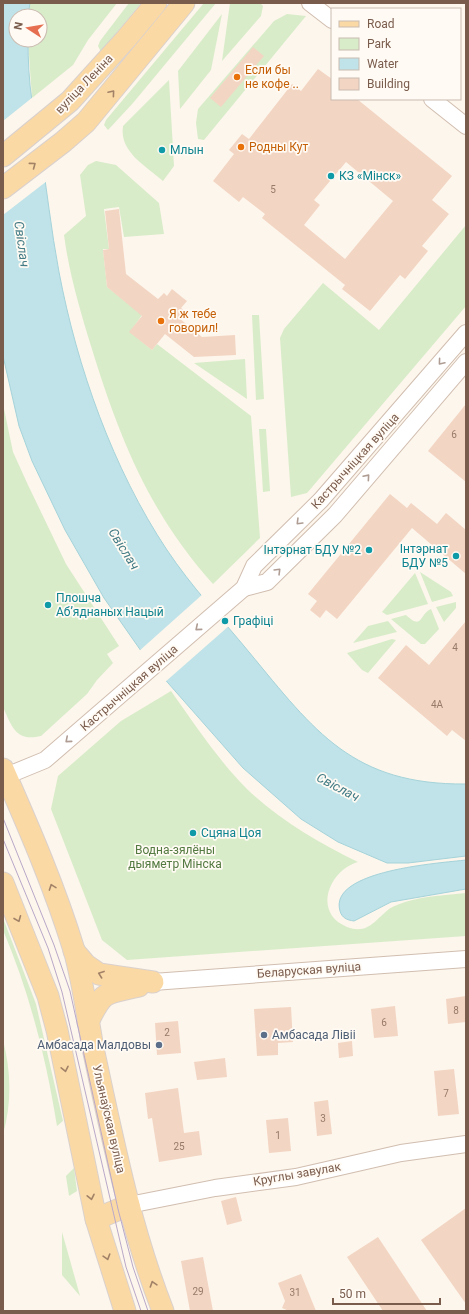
<svg xmlns="http://www.w3.org/2000/svg" width="469" height="1314" font-family="Roboto,sans-serif">
  <style>
    .green { fill: #d8ecc9 }
    .water { fill: #bfe3e8; stroke: #a5d3da }
    .pier { fill: #fdf6ec }
    .building { fill: #f3d5c3; fill-rule: evenodd }
    .lines { fill: none; stroke-linecap: round; stroke-linejoin: round }
    .minor-casing { stroke: #d1beb0; stroke-width: 18 }
    .major-casing { stroke: #dad1cd; stroke-width: 23 }
    .minor { stroke: #fff; stroke-width: 16 }
    .major { stroke: #fbd9a5; stroke-width: 21 }
    .tram { stroke: #b9a8c9; stroke-width: 1 }
    .oneway { stroke: #a18267 }
    .oneway2 { stroke: #af9d94 }
    .food-dot { fill: #e8710a; stroke: #fffaf3; stroke-width: 1.5 }
    .culture-dot { fill: #0f9aa8; stroke: #fffaf3; stroke-width: 1.5 }
    .service-dot { fill: #5c6f8a; stroke: #fffaf3; stroke-width: 1.5 }
    .labels { text-anchor: middle; dominant-baseline: central; stroke-width: 3.5; stroke-linejoin: round; paint-order: stroke }
    .number-label { font-size: 10px; fill: #987a6a }
    .food-label { font-size: 12px; fill: #c56008; stroke: #fffaf3; text-anchor: start }
    .street-label { font-size: 12px; fill: #7a5c4d; stroke: #fffaf3 }
    .culture-label { font-size: 12px; fill: #0d838f; stroke: #fffaf3; text-anchor: start }
    .park-label { font-size: 12px; fill: #537a41; stroke: #fffaf3 }
    .service-label { font-size: 12px; fill: #4e5e75; stroke: #fffaf3; text-anchor: start }
    .water-label { font-size: 13px; font-style: italic; fill: #437c86; stroke: #fffaf3 }
  </style>
  <rect width="100%" height="100%" fill="#fdf6ec"/>
  <g class="green">
    <polygon points="30,3 117,3 88,40 73,65 32,98 28,40 40,40 40,16 28,16"/>
    <polygon points="129,3 141,3 101,52 98,46 100,41"/>
    <polygon points="204,3 216,3 133,103 108,130 104,125 106,120"/>
    <polygon points="230,3 260,3 263,6 261,16 222,61"/>
    <polygon points="222,14 211,70 180,109 178,71"/>
    <polygon points="287,14 306,16 204,140 198,139 196,123 198,109 274,21"/>
    <path d="M169,80L174,166L163,181C146,166 119,152 123,126Z"/>
    <path d="M96,161L116,165L159,203L164,234L124,237L119,207L104,209L109,249H103L107,287L142,315L130,332L152,350L157,344L251,416L260,538L213,584C149,513 119,437 91,346C80,310 69,273 64,235L86,216L80,175L88,165Z"/>
    <polygon points="466,225 466,306 307,493 291,497 280,338 284,329 323,283 379,330"/>
    <polygon points="252,315 259,315 264,399 256,400"/>
    <polygon points="245,359 247,399 194,363"/>
    <path d="M3,404L13,452L28,485L66,564L119,646L107,654L113,663L97,680L87,694L41,736C16,742 12,727 3,707Z"/>
    <polygon points="259,429 266,429 270,491 263,492"/>
    <polygon points="420,572 451,592 453,596 432,602"/>
    <polygon points="415,573 428,604 387,615 382,612"/>
    <polygon points="456,602 456,608 444,622 436,607"/>
    <path d="M431,609L439,629L425,644H421L391,619L406,615C423,631 419,614 431,609Z"/>
    <polygon points="388,621 397,632 353,643 368,626"/>
    <polygon points="392,639 396,640 368,673 362,670 347,653"/>
    <path d="M171,691C195,725 218,760 247,789C279,820 319,843 358,862C329,870 312,913 347,927C368,935 375,920 389,909C393,906 400,904 405,902C425,896 446,895 466,893V936L127,960L102,940L51,809L58,776L121,721Z"/>
    <path d="M3,918L36,1004L63,1121L57,1126C46,1058 30,994 3,930Z"/>
    <path d="M3,1040C11,1071 12,1103 3,1134Z"/>
    <polygon points="74,1168 77,1191 69,1196 66,1176"/>
    <polygon points="62,1232 80,1296 62,1275"/>
  </g>
  <g class="water">
    <path d="M3,3H30L28,16H16V40H28C28,60 29,81 32,101C34,116 38,131 40,147C47,189 51,230 59,272C77,367 113,469 167,550C191,586 221,618 249,652C315,732 353,785 466,784V856L408,863H387L338,842L301,819L243,768L146,658L104,598L65,530L32,461L19,426L3,356Z"/>
    <path d="M466,860V889L391,902L354,921C347,920 342,918 340,911C328,870 441,863 466,860Z"/>
  </g>
  <g class="pier">
    <polygon points="33,97 47,181 3,215 3,121"/>
    <polygon points="204,593 230,625 164,683 138,652"/>
  </g>
  <g class="building">
    <polygon points="253,47 264,56 221,107 210,98"/>
    <path d="M318,69L332,79V99H357L452,176L432,200L449,214L422,246L428,251L405,279L400,275L370,311L342,289L345,285L262,218L265,214L243,197L239,202L213,181L234,154L229,150L242,134L249,139L292,84L301,91ZM346,162L393,201L345,259L304,225L320,205L314,200Z"/>
    <polygon points="119,209 126,274 158,299 164,293 167,296 172,289 183,298 187,301 181,308 185,311 179,318 202,337 235,335 236,355 194,357 165,334 152,350 129,332 142,316 107,287 103,250 109,249 105,211"/>
    <polygon points="466,404 466,482 428,451"/>
    <polygon points="390,494 407,508 411,503 437,524 446,513 466,530 466,574 412,528 337,619 326,610 320,618 310,610 317,601 308,594"/>
    <polygon points="466,621 466,741 452,730 447,736 378,678 406,645 429,665"/>
    <polygon points="466,996 466,1022 448,1024 446,999"/>
    <polygon points="395,1006 398,1036 374,1038 371,1009"/>
    <polygon points="291,1007 293,1042 278,1043 278,1055 257,1056 254,1009"/>
    <polygon points="178,1021 181,1053 157,1055 155,1023"/>
    <polygon points="352,1041 353,1056 339,1058 338,1043"/>
    <polygon points="225,1058 227,1077 197,1080 194,1062"/>
    <polygon points="454,1069 459,1114 438,1116 434,1071"/>
    <polygon points="178,1088 184,1133 199,1131 202,1155 159,1162 152,1118 148,1119 145,1093"/>
    <polygon points="328,1100 332,1134 317,1136 314,1102"/>
    <polygon points="288,1118 291,1151 269,1153 266,1120"/>
    <polygon points="236,1197 242,1221 227,1225 221,1201"/>
    <polygon points="466,1208 466,1304 421,1240"/>
    <polygon points="378,1237 427,1311 383,1311 347,1257"/>
    <polygon points="203,1257 213,1311 190,1311 181,1261"/>
    <polygon points="301,1274 316,1311 289,1311 282,1308 285,1301 278,1283"/>
  </g>
  <g class="lines">
    <defs>
      <g id="minor">
        <polyline points="310,3 332,20"/>
        <polyline points="432,99 466,126"/>
        <polyline points="244,588 267,582 335,515 466,362"/>
        <polyline points="6,776 45,760 244,588 254,566 321,500 466,333"/>
        <polyline points="153,982 466,959"/>
        <polyline points="129,1205 215,1188 296,1177 401,1153 466,1144"/>
      </g>
      <g id="major">
        <polyline points="3,156 70,101 126,39 156,3"/>
        <polyline points="3,188 63,142 86,122 184,3"/>
        <path d="M3,769C29,828 55,888 74,950C83,981 87,1015 93,1048C112,1136 130,1227 163,1311"/>
        <polyline points="3,883 48,996 57,1030 96,1219 125,1311"/>
        <polyline points="74,951 86,965 99,974 153,982"/>
        <path d="M88,1022C104,989 105,994 139,986"/>
        <polyline points="96,1219 129,1205"/>
      </g>
    </defs>
    <use href="#minor" class="minor-casing"/>
    <use href="#major" class="major-casing"/>
    <use href="#minor" class="minor"/>
    <use href="#major" class="major"/>
    <g class="tram">
      <polyline points="3,818 54,945 70,991 118,1209 133,1267 148,1311"/>
      <polyline points="3,839 48,948 62,992 126,1267 141,1311"/>
    </g>
  </g>
  <defs><path id="oneway-chevron" d="M-2-3.5L2.5 0L-2 3.5" fill="none" stroke-width="1.6" stroke-linecap="round" stroke-linejoin="round"/></defs>
  <g class="oneway">
    <use href="#oneway-chevron" transform="translate(112 93) rotate(-50)"/>
    <use href="#oneway-chevron" transform="translate(33 165) rotate(-37)"/>
    <use href="#oneway-chevron" transform="translate(52 887) rotate(-110)"/>
    <use href="#oneway-chevron" transform="translate(18 919) rotate(68)"/>
    <use href="#oneway-chevron" transform="translate(101 974) rotate(-160)"/>
    <use href="#oneway-chevron" transform="translate(65 1069) rotate(78)"/>
    <use href="#oneway-chevron" transform="translate(91 1197) rotate(78)"/>
    <use href="#oneway-chevron" transform="translate(107 1257) rotate(73)"/>
    <use href="#oneway-chevron" transform="translate(153 1284) rotate(-108)"/>
  </g>
  <g class="oneway2">
    <use href="#oneway-chevron" transform="translate(441 362) rotate(130)"/>
    <use href="#oneway-chevron" transform="translate(367 477) rotate(-49)"/>
    <use href="#oneway-chevron" transform="translate(299 522) rotate(135)"/>
    <use href="#oneway-chevron" transform="translate(278 571) rotate(-45)"/>
    <use href="#oneway-chevron" transform="translate(198 628) rotate(140)"/>
    <use href="#oneway-chevron" transform="translate(68 740) rotate(139)"/>
  </g>
  <g class="food-dot">
    <circle cx="237" cy="77" r="4"/>
    <circle cx="241" cy="147" r="4"/>
    <circle cx="161" cy="321" r="4"/>
  </g>
  <g class="culture-dot">
    <circle cx="162" cy="150" r="4"/>
    <circle cx="331" cy="176" r="4"/>
    <circle cx="369" cy="550" r="4"/>
    <circle cx="456" cy="556" r="4"/>
    <circle cx="48" cy="605" r="4"/>
    <circle cx="225" cy="621" r="4"/>
    <circle cx="193" cy="833" r="4"/>
  </g>
  <g class="service-dot">
    <circle cx="264" cy="1035" r="4"/>
    <circle cx="159" cy="1045" r="4"/>
  </g>
  <g class="labels">
    <g class="number-label">
      <text x="273" y="189">5</text>
      <text x="454" y="434">6</text>
      <text x="455" y="647">4</text>
      <text x="437" y="704">4А</text>
      <text x="456" y="1010">8</text>
      <text x="384" y="1022">6</text>
      <text x="167" y="1032">2</text>
      <text x="446" y="1093">7</text>
      <text x="323" y="1118">3</text>
      <text x="278" y="1135">1</text>
      <text x="179" y="1146">25</text>
      <text x="198" y="1291">29</text>
      <text x="295" y="1292">31</text>
    </g>
    <g class="food-label">
      <text x="245" y="70">Если бы<tspan x="245" dy="14">не кофе ..</tspan></text>
      <text x="249" y="147">Родны Кут</text>
      <text x="169" y="314">Я ж тебе<tspan x="169" dy="14">говорил!</tspan></text>
    </g>
    <g class="street-label">
      <text transform="translate(84 84) rotate(-46)">вуліца Леніна</text>
      <text transform="translate(355 461) rotate(-48)">Кастрычніцкая вуліца</text>
      <text transform="translate(129 688) rotate(-41)">Кастрычніцкая вуліца</text>
      <text transform="translate(309 970) rotate(-4)">Беларуская вуліца</text>
      <text transform="translate(109 1119) rotate(77)">Ульянаўская вуліца</text>
      <text transform="translate(297 1174) rotate(-10)">Круглы завулак</text>
    </g>
    <g class="culture-label">
      <text x="170" y="150">Млын</text>
      <text x="339" y="176">КЗ «Мінск»</text>
      <text x="448" y="549" text-anchor="end">Інтэрнат<tspan x="448" dy="14">БДУ №5</tspan></text>
      <text x="361" y="550" text-anchor="end">Інтэрнат БДУ №2</text>
      <text x="56" y="598">Плошча<tspan x="56" dy="14">Абʼяднаных Нацый</tspan></text>
      <text x="233" y="621">Графіці</text>
      <text x="201" y="833">Сцяна Цоя</text>
    </g>
    <g class="park-label">
      <text x="175" y="850">Водна-зялёны<tspan x="175" dy="14">дыяметр Мінска</tspan></text>
    </g>
    <g class="service-label">
      <text x="272" y="1035">Амбасада Лівіі</text>
      <text x="151" y="1045" text-anchor="end">Амбасада Малдовы</text>
    </g>
    <g class="water-label">
      <text transform="translate(22 244) rotate(82)">Свіслач</text>
      <text transform="translate(124 549) rotate(58)">Свіслач</text>
      <text transform="translate(338 787) rotate(28)">Свіслач</text>
    </g>
  </g>
  <rect width="469" height="1314" fill="none" stroke="#7a5c4d" stroke-width="8"/>
  <rect x="331" y="8" width="130" height="92" fill="#fffaf3" stroke="#cabbb1"/>
  <rect x="339" y="21" width="20" height="6" fill="#fbd9a5" stroke="#cabbb1"/>
  <text x="367" y="28" font-size="12" fill="#7a5c4d">Road</text>
  <rect x="339" y="38" width="20" height="12" fill="#d8ecc9" stroke="#cabbb1"/>
  <text x="367" y="48" font-size="12" fill="#7a5c4d">Park</text>
  <rect x="339" y="58" width="20" height="12" fill="#bfe3e8" stroke="#cabbb1"/>
  <text x="367" y="68" font-size="12" fill="#7a5c4d">Water</text>
  <rect x="339" y="78" width="20" height="12" fill="#f3d5c3" stroke="#cabbb1"/>
  <text x="367" y="88" font-size="12" fill="#7a5c4d">Building</text>
  <g transform="translate(28 28) rotate(282)"><circle r="19" fill="#fffaf3" stroke="#cabbb1"/>
  <path d="M0-3L7 15L0 10L-7 15Z" fill="#e76f51"/>
  <text y="-6" font-size="11" font-weight="bold" text-anchor="middle" fill="#7a5c4d">N</text>
  </g>
  <path d="M333 1298v6h107v-6" fill="none" stroke="#7a5c4d" stroke-width="2"/>
  <text x="339" y="1298" font-size="12" fill="#7a5c4d" stroke="#fffaf3" stroke-width="3" paint-order="stroke">50 m</text>
</svg>
